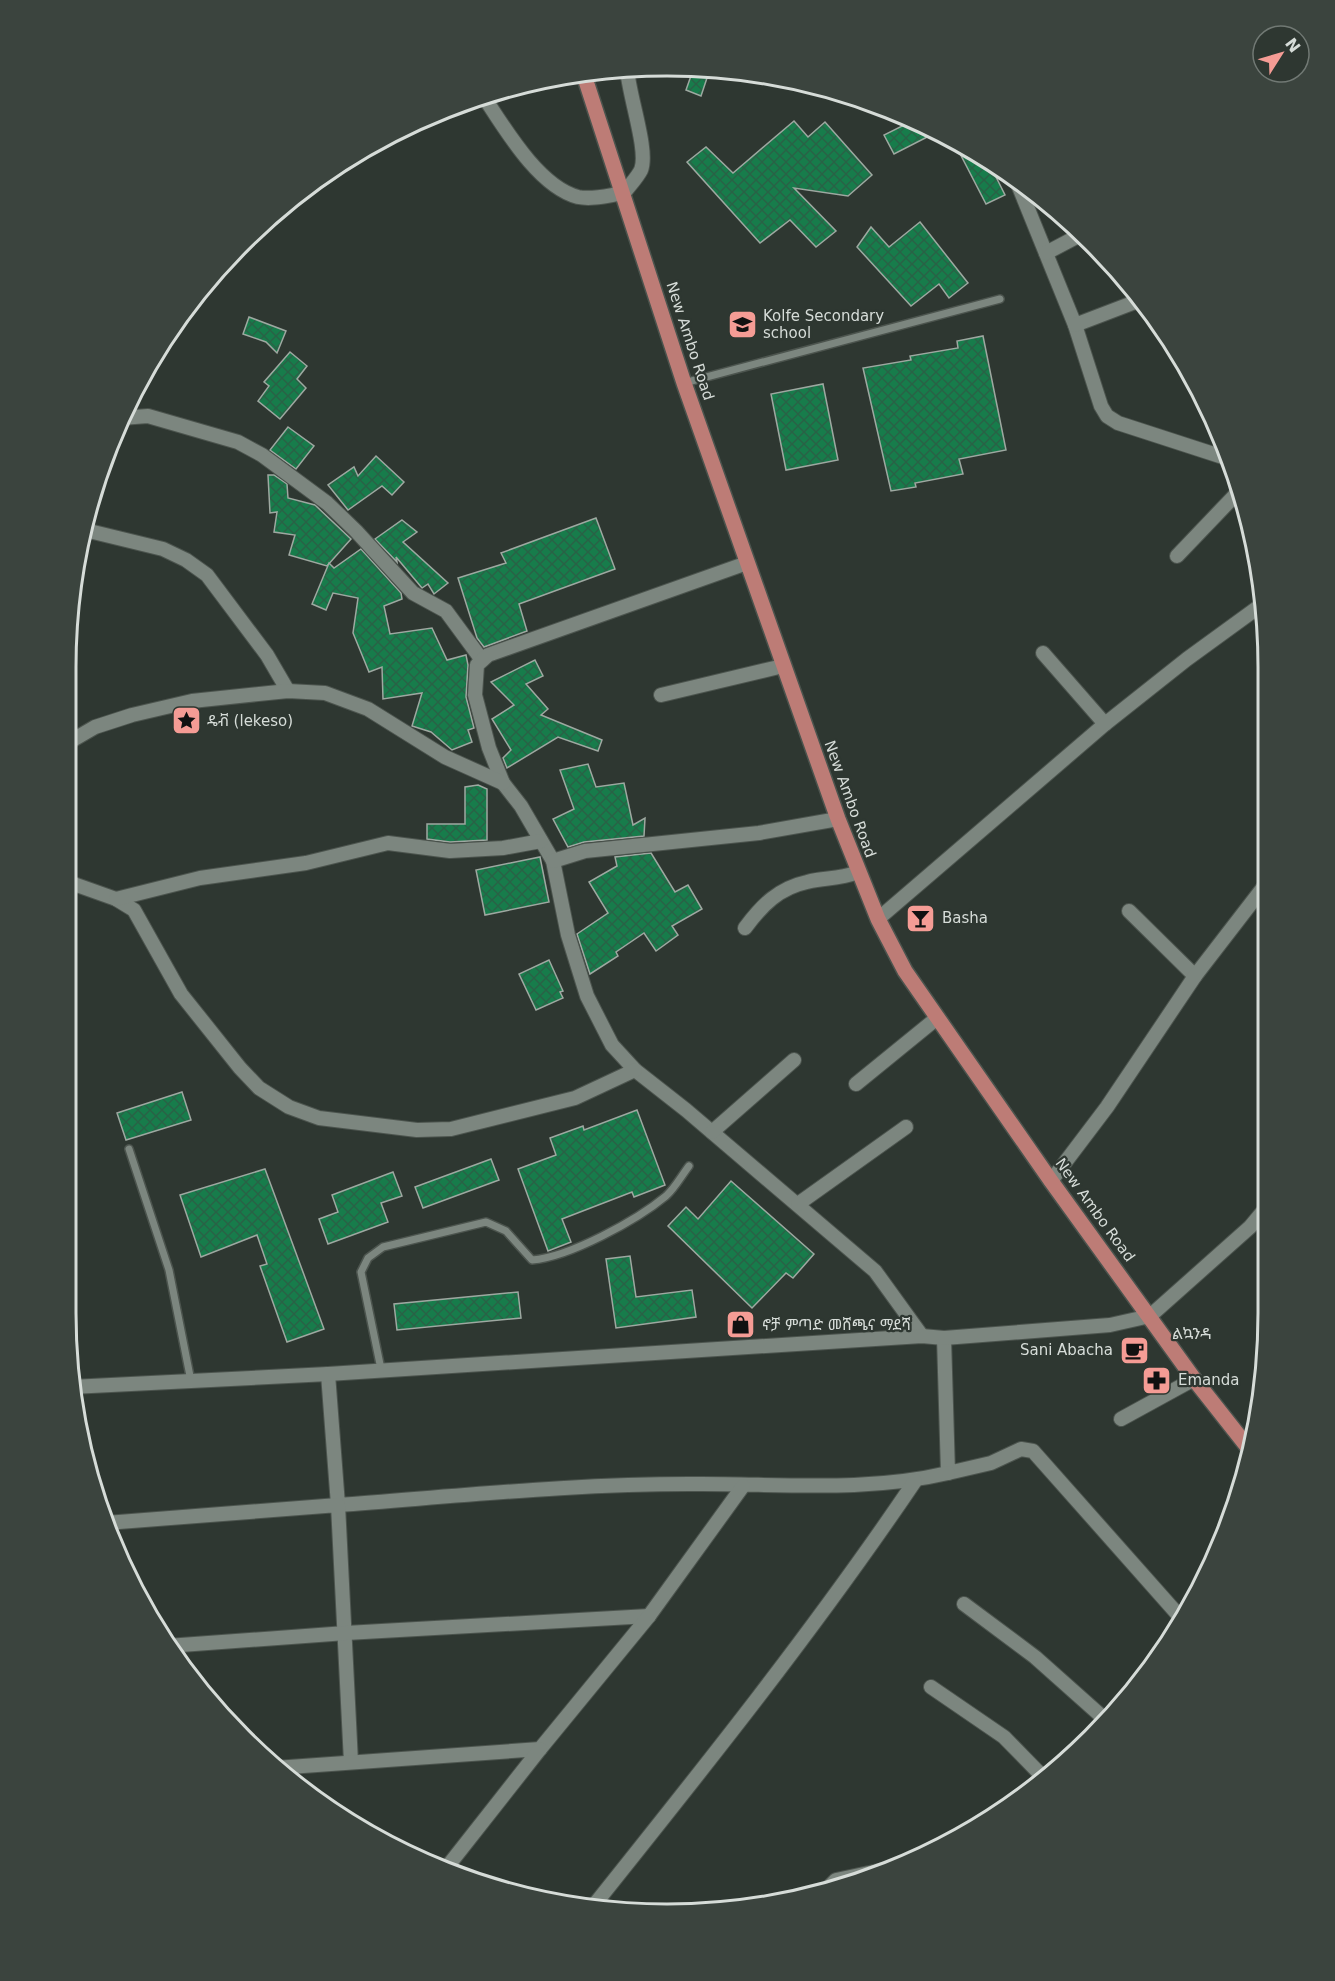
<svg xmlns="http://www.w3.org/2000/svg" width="1335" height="1981" font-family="'DejaVu Sans','Noto Sans Ethiopic',sans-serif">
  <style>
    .building { fill: url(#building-cross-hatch); stroke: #9ea8a1; stroke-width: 1.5 }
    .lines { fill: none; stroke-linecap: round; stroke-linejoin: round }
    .lane-casing { stroke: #4c544e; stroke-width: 10 }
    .street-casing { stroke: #4c544e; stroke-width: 16 }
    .primary-casing { stroke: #4c544e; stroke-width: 18 }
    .lane { stroke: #7c867f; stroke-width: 7 }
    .street { stroke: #7c867f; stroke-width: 14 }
    .primary { stroke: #bd7c76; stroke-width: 15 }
    .labels { text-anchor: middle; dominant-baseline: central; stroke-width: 4.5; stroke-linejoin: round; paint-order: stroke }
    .poi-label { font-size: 15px; fill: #d6dcd8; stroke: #2e3731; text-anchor: start }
    .street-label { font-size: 15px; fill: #d6dcd8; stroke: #2e3731 }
    .neighbourhood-label { font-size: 16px; fill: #d6dcd8; stroke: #2e3731 }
    .rim { fill: none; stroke: #d6dcd8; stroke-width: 3 }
  </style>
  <defs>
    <pattern id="building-cross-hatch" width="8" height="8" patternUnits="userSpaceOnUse" patternTransform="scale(1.5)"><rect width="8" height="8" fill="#177c4b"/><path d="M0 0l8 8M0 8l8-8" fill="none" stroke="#296246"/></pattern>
  </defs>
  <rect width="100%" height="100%" fill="#2e3731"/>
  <g class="building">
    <polygon points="693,70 708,75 701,96 686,90"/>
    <polygon points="794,121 808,137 825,122 872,175 848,196 794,188 836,231 816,247 790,220 760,243 687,162 706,147 733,173"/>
    <polygon points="912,121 937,132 894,154 884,135"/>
    <polygon points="953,140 988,161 1005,195 986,204"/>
    <polygon points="920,222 968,283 949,298 939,284 911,306 857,247 871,227 889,247"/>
    <polygon points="249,317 286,331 277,353 266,342 243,334"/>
    <polygon points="983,336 1006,450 959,459 963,474 915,483 916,487 891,491 863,368 911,360 910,356 958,348 957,341"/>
    <polygon points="290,352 307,366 297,379 306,388 280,419 258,401 269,386 264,382"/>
    <polygon points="823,384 838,460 786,470 771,394"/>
    <polygon points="288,427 314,446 296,469 270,450"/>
    <polygon points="376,456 404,482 392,495 382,486 348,510 328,485 354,467 358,476"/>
    <polygon points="268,475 274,475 287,484 288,498 315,505 351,539 327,566 289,555 295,535 274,532 277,512 270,513"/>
    <polygon points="596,518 615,569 519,604 527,631 484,647 477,638 458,578 506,563 501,553"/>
    <polygon points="402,520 417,532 403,542 448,583 434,594 428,584 422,588 396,557 397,562 375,539"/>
    <polygon points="361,549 401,593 402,599 384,606 390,634 432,628 447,660 466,655 468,665 466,697 474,728 468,730 472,742 452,750 431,732 412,726 422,693 383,699 382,667 369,672 353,633 358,598 333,593 326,610 312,604 329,563 334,568"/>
    <polygon points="535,660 543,676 526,684 548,709 541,715 602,740 598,751 558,737 507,768 503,758 511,750 492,719 514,705 491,682"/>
    <polygon points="588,764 596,787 624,783 633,825 645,818 644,836 584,842 568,847 553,819 574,809 560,770"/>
    <polygon points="478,785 487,789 487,840 450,842 427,839 427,824 465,824 465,787"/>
    <polygon points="651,853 675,892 688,885 702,909 672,926 678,935 656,951 644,933 616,952 618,956 590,974 577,934 608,913 589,882 617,866 615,857"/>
    <polygon points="540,857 549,902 485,915 476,870"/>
    <polygon points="549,960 563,991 560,992 563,998 536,1010 519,974"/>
    <polygon points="182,1092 191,1120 126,1140 117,1113"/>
    <polygon points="637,1110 665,1185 634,1197 632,1192 562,1219 571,1242 548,1251 518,1169 556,1155 550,1138 583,1126 584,1130"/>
    <polygon points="491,1159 499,1180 423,1208 415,1187"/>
    <polygon points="265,1169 324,1329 287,1342 260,1266 267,1264 257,1235 201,1257 180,1195"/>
    <polygon points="393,1172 402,1196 381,1203 388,1222 328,1244 319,1219 338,1212 332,1195"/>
    <polygon points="731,1181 814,1254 793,1278 786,1273 752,1308 668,1226 686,1207 698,1219"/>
    <polygon points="630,1256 636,1297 692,1290 696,1317 616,1328 606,1259"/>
    <polygon points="518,1292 521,1318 397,1330 394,1304"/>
  </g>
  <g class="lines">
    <defs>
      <g id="lane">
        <polyline points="684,383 1000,299"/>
        <polyline points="129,1149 169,1270 191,1381"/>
        <path d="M381,1369L361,1272L368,1258L383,1247L486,1222L506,1231L532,1260C570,1257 637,1220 666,1196C675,1188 682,1175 689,1166"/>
      </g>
      <g id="street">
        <path d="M484,97C505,129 539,187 578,197C593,200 609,195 624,193C629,186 637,178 641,170C649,151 628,93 627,68"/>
        <polyline points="1017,182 1075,325 1101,406 1107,416 1118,423 1229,459"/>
        <polyline points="1046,253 1082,234"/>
        <polyline points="1075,325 1143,299"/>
        <polyline points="121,418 148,416 238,442 262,455 327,503 356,531 413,593 446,611 482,660"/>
        <polyline points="85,530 163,549 186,560 207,575 267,655 288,691"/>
        <polyline points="1177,556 1240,490"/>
        <polyline points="747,563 488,655 477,665 475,695 489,748 503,783 521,806 553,861 568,935 587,996 612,1045 635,1070 686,1110 875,1271 922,1336"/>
        <polyline points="1043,653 1105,724"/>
        <polyline points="661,695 783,666"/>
        <polyline points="71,741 95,727 132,715 192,701 288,691 325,693 368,709 445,757 503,783"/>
        <polyline points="553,861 585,851 759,833 838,819"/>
        <polyline points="71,883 116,899 134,910 181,994 240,1068 259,1088 289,1107 319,1118 417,1130 451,1129 575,1098 635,1070"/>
        <polyline points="116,899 200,878 306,863 388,843 450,851 503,848 541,841"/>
        <polyline points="1129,911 1195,976"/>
        <polyline points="878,919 1105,724 1187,659 1264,603"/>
        <path d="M745,928C762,905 779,888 807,882C827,877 837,880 858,872"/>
        <polyline points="856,1084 937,1018"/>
        <polyline points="712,1132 794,1060"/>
        <polyline points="1051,1181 1107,1107 1195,976 1266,884"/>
        <polyline points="798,1204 906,1127"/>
        <polyline points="944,1338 948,1473 991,1463 1021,1449 1033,1451 1181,1618"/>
        <path d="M328,1374L338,1505C459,1496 581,1483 702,1484C784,1484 868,1492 948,1473"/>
        <polyline points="71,1387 328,1374 922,1336 944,1338 1110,1325 1150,1316 1250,1227 1265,1209"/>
        <polyline points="1121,1419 1194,1379"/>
        <polyline points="106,1523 338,1505 351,1762"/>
        <polyline points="964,1604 1035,1657 1108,1722"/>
        <polyline points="167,1646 346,1633 649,1616"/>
        <polyline points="931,1687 1004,1737 1045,1779"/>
        <polyline points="275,1768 540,1749 649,1616 743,1486"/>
        <polyline points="444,1871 540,1749"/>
        <polyline points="821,1895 836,1880 883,1870"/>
        <path d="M591,1909C703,1769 815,1629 915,1481"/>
      </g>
      <polyline id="primary" points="584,75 684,383 838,819 878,919 905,971 1051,1181 1194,1379 1250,1450"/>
    </defs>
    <use href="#lane" class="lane-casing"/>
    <use href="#street" class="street-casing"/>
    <use href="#primary" class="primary-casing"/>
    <use href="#lane" class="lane"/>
    <use href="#street" class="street"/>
    <use href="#primary" class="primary"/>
  </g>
  <defs>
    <symbol id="school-square" viewBox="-11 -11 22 22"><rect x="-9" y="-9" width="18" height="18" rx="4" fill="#f59c95" stroke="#2e3731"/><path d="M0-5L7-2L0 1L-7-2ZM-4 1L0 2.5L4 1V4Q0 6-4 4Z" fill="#111"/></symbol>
    <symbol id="sight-square" viewBox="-11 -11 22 22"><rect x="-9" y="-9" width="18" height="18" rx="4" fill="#f59c95" stroke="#2e3731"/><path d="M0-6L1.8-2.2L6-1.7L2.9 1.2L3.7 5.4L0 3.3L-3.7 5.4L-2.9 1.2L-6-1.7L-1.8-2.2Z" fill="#111"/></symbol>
    <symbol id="bar-square" viewBox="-11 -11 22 22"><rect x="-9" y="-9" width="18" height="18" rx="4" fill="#f59c95" stroke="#2e3731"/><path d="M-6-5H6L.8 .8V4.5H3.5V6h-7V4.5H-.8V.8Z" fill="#111"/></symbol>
    <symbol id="shop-square" viewBox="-11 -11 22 22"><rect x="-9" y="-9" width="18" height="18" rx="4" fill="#f59c95" stroke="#2e3731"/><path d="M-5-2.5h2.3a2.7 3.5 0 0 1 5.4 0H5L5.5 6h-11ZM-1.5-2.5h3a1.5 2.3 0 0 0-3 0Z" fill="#111"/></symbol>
    <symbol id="cafe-square" viewBox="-11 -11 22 22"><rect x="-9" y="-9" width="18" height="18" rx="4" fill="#f59c95" stroke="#2e3731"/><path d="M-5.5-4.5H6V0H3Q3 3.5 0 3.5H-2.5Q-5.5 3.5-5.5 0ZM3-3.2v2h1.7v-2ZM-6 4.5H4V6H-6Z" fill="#111"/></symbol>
    <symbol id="pharmacy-square" viewBox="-11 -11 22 22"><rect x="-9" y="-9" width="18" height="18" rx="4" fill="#f59c95" stroke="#2e3731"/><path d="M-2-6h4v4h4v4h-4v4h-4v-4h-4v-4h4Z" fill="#111"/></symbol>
  </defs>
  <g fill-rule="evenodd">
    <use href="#school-square" x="726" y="308" width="33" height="33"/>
    <use href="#sight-square" x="170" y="704" width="33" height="33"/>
    <use href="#bar-square" x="904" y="902" width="33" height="33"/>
    <use href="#shop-square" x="724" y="1308" width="33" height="33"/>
    <use href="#cafe-square" x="1118" y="1334" width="33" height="33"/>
    <use href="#pharmacy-square" x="1140" y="1364" width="33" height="33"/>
  </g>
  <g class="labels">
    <g class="poi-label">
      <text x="763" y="316">Kolfe Secondary<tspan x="763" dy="17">school</tspan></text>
      <text x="207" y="721">ዴቭ (lekeso)</text>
      <text x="942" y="918">Basha</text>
      <text x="762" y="1325">ኖቻ ምጣድ መሸጫና ማደሻ</text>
      <text x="1113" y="1350" text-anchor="end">Sani Abacha</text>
      <text x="1178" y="1380">Emanda</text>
    </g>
    <g class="street-label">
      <text transform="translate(690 341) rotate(72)">New Ambo Road</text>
      <text transform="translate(850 799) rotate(70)">New Ambo Road</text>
      <text transform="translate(1095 1210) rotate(54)">New Ambo Road</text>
    </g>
    <g class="neighbourhood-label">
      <text x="1192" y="1333">ልኳንዳ</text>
    </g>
  </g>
  <path d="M0 0H1335V1981H0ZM667 76H667A591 591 0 0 1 1258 667V1313A591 591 0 0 1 667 1904H667A591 591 0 0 1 76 1313V667A591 591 0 0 1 667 76Z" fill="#3b443e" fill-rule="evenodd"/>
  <path class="rim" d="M667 76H667A591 591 0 0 1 1258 667V1313A591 591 0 0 1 667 1904H667A591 591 0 0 1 76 1313V667A591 591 0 0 1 667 76Z"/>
  <g transform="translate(1281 54) rotate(53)"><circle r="28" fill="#2e3731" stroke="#717974" stroke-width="1.5"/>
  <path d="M0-4.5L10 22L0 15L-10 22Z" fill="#f59c95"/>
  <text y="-9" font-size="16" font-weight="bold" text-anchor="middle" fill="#d6dcd8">N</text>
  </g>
</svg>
